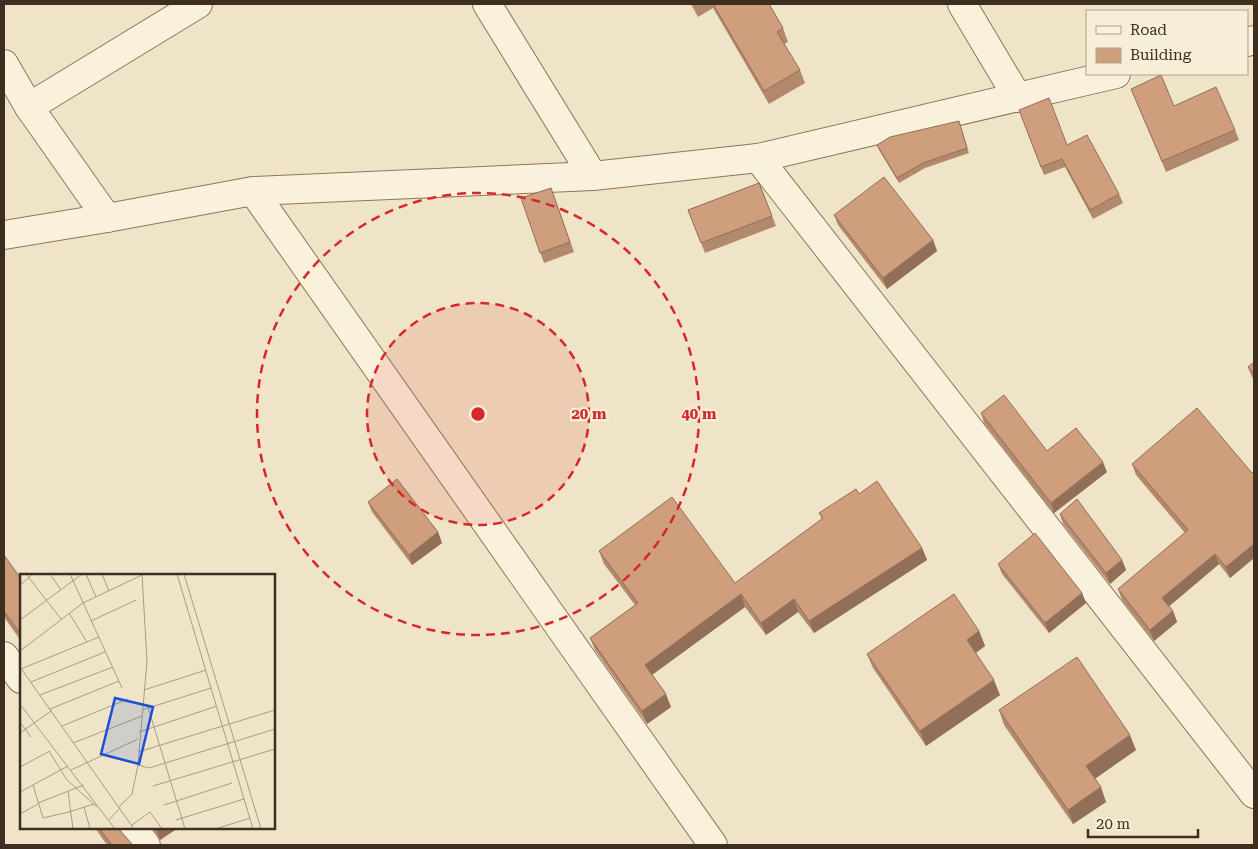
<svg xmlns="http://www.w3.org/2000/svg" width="1258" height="849" font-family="'Roboto Serif',serif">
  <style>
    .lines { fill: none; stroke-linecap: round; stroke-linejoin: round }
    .street-casing { stroke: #8d765c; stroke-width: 30 }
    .street { stroke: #faf1dc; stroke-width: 28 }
    .wall { fill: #b2896c }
    .shaded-wall { fill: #916f58 }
    .building { fill: #cf9f7d; stroke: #916f58 }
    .ring { fill: none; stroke: #d62828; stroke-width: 2.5; stroke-dasharray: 9 6 }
    .inset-road { fill: none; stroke: #a89b85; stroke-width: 1 }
    .view { fill: #1d4ed8; fill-opacity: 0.15; stroke: #1d4ed8; stroke-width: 2.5 }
    .inset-edge { fill: none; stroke: #3d2e20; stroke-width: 2.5 }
    .centre { fill: #d62828; stroke: #f7eed8; stroke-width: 2.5 }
    .ring-label { font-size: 15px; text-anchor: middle; font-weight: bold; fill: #d62828; stroke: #f7eed8; stroke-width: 4.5; stroke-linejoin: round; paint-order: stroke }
  </style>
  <rect width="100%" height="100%" fill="#f0e4c8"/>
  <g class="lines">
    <defs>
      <g id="street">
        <polyline points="487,4 593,176"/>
        <polyline points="962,4 1018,98"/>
        <polyline points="1247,42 1254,40"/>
        <polyline points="4,64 29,107 107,218"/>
        <polyline points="29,107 198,4"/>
        <polyline points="758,158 1254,794"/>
        <polyline points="253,191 713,845"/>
        <polyline points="4,235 107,218 253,191 593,176 758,158 1116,74"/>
        <polyline points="4,656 21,679"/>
        <polyline points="133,828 146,845"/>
      </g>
    </defs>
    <use href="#street" class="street-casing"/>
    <use href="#street" class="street"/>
  </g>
  <g class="wall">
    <polygon points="691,4 769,4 783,28 788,42 784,44 800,70 805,83 769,104 713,8 698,17"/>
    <polygon points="1131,89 1235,130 1239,140 1166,172"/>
    <polygon points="1019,110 1067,145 1119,194 1123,203 1093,219 1065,167 1044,175"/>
    <polygon points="959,121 969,153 925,168 899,183 879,150 877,145"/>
    <polygon points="759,183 776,226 705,253 688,210"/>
    <polygon points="551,188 574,252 544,263 521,198"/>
    <polygon points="834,215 933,240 937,251 887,289 838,225"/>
    <polygon points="1254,362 1254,380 1252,377 1248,367"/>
    <polygon points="981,413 1047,451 1107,472 1054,513 984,423"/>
    <polygon points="1132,464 1252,473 1254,471 1254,558 1230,578 1219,564 1169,606 1173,611 1177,622 1154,641 1122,600 1118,589 1185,533 1136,475"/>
    <polygon points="859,494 922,548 927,560 814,633 798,612 766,635 745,607 652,675 671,707 647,724 595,650 590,638 635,605 604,564 599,551 735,583 822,519 819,513"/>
    <polygon points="368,502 438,532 442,543 412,565 372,512"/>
    <polygon points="1060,514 1122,560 1126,570 1110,584 1063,524"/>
    <polygon points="4,555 21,579 21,641 4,617"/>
    <polygon points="998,564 1082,593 1086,603 1049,633 1002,574"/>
    <polygon points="979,631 985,646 976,653 1000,695 926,746 873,668 867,654"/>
    <polygon points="999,710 1136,750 1095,778 1106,802 1073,824 1004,725"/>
    <polygon points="95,828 118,828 132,845 107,845"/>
    <polygon points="152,828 178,828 160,840"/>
  </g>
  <g class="shaded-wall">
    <polygon points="933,240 937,251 887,289 883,278"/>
    <polygon points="1103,462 1107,472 1054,513 1051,503"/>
    <polygon points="438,532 442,543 412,565 409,555"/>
    <polygon points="1254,544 1254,558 1230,578 1226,567"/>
    <polygon points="922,548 927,560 814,633 809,621"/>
    <polygon points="1215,554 1219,564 1166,609 1162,598"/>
    <polygon points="1122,560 1126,570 1110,584 1106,573"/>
    <polygon points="1082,593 1086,603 1049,633 1045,623"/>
    <polygon points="741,594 745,607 649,677 645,665"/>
    <polygon points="794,599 798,612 766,635 761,623"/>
    <polygon points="1173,611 1177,622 1154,641 1150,630"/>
    <polygon points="979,631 985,646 972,655 967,640"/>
    <polygon points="994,680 1000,695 926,746 920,731"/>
    <polygon points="666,694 671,707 647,724 642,711"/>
    <polygon points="1130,735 1136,750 1092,781 1086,766"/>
    <polygon points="1101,787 1106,802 1073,824 1068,810"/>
    <polygon points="156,828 178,828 160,840"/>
  </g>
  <g class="building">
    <polygon points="713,4 769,4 783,28 777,32 800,70 764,91"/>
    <polygon points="1161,75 1174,106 1216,87 1235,130 1162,161 1131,89"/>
    <polygon points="1049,98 1067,145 1087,135 1119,194 1090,210 1062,159 1041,167 1019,110"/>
    <polygon points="959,121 967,148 923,163 897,178 877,145 890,137"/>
    <polygon points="884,177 933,240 883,278 834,215"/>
    <polygon points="759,183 772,216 701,243 688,210"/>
    <polygon points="551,188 570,242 540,253 521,198"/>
    <polygon points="1254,362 1254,374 1248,367"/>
    <polygon points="1004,395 1047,451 1076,428 1103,462 1051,503 981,413"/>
    <polygon points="1197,408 1252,473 1254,471 1254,544 1226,567 1215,554 1162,598 1173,611 1150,630 1118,589 1188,530 1132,464"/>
    <polygon points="397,479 438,532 409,555 368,502"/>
    <polygon points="877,481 922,548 809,621 794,599 761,623 741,594 645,665 666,694 642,711 590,638 638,603 599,551 672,497 735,583 823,518 819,513 856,489 859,494"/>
    <polygon points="1077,499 1122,560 1106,573 1060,514"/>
    <polygon points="1035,533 1082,593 1045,623 998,564"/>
    <polygon points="4,555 21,579 21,635 4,611"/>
    <polygon points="954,594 979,631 967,640 994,680 920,731 867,654"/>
    <polygon points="1077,657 1130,735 1086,766 1101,787 1068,810 999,710"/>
    <polygon points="99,828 118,828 132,844 131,845 112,845"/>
  </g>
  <circle cx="478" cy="414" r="111" fill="#d62828" fill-opacity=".12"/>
  <g class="ring">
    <circle cx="478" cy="414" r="111"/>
    <circle cx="478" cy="414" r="221"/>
  </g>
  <g transform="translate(20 574)">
    <rect width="255" height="255" fill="#f0e4c8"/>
    <path class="inset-road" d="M6,0L41,45M30,0L41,16M50,0L102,114M66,0L76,23M82,0L89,17M157,0L233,255M164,0L241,255M0,11L13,0M49,39L67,68M0,46L62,0M71,47L116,26M0,77L63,29L122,1M0,93L114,255M1,95L79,63M11,108L85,78M124,116L186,96M20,121L93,93M0,130L95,255M128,133L165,255M30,135L99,107M122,136L191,114M0,148L11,163M42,152L108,125M119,158L197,132M0,159L31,137M53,169L122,142M29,177L47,206L77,233M118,178L255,136M118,191L129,194L255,155M0,193L30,177M51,196L118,165M13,211L23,244L49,238M133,212L255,175M48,217L53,255M0,218L48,192M18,229L64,211M144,231L212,209M64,233L70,255M99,233L112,220L118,191L127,87L122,0M49,238L74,230M0,240L18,230M89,246L100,234M156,246L224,225M112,251L130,238L142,255M195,255L230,244"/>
    <path class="view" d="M95,124L133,133L119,190L81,180Z"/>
    <rect width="255" height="255" class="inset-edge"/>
  </g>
  <circle cx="478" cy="414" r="8" class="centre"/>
  <g class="ring-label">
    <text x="589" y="419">20 m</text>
    <text x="699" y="419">40 m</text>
  </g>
  <rect width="1258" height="849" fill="none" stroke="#3d2e20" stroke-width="10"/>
  <rect x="1086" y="10" width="162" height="65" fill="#f7eed8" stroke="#ada18e"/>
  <rect x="1096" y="26" width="25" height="8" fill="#faf1dc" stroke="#ada18e"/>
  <text x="1130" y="35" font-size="15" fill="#3d2e20">Road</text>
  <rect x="1096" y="48" width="25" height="15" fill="#cf9f7d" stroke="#ada18e"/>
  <text x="1130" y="60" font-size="15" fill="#3d2e20">Building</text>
  <path d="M1088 829v8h110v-8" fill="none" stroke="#3d2e20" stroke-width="2.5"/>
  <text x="1096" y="829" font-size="15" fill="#3d2e20" stroke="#f7eed8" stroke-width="4" paint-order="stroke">20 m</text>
</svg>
